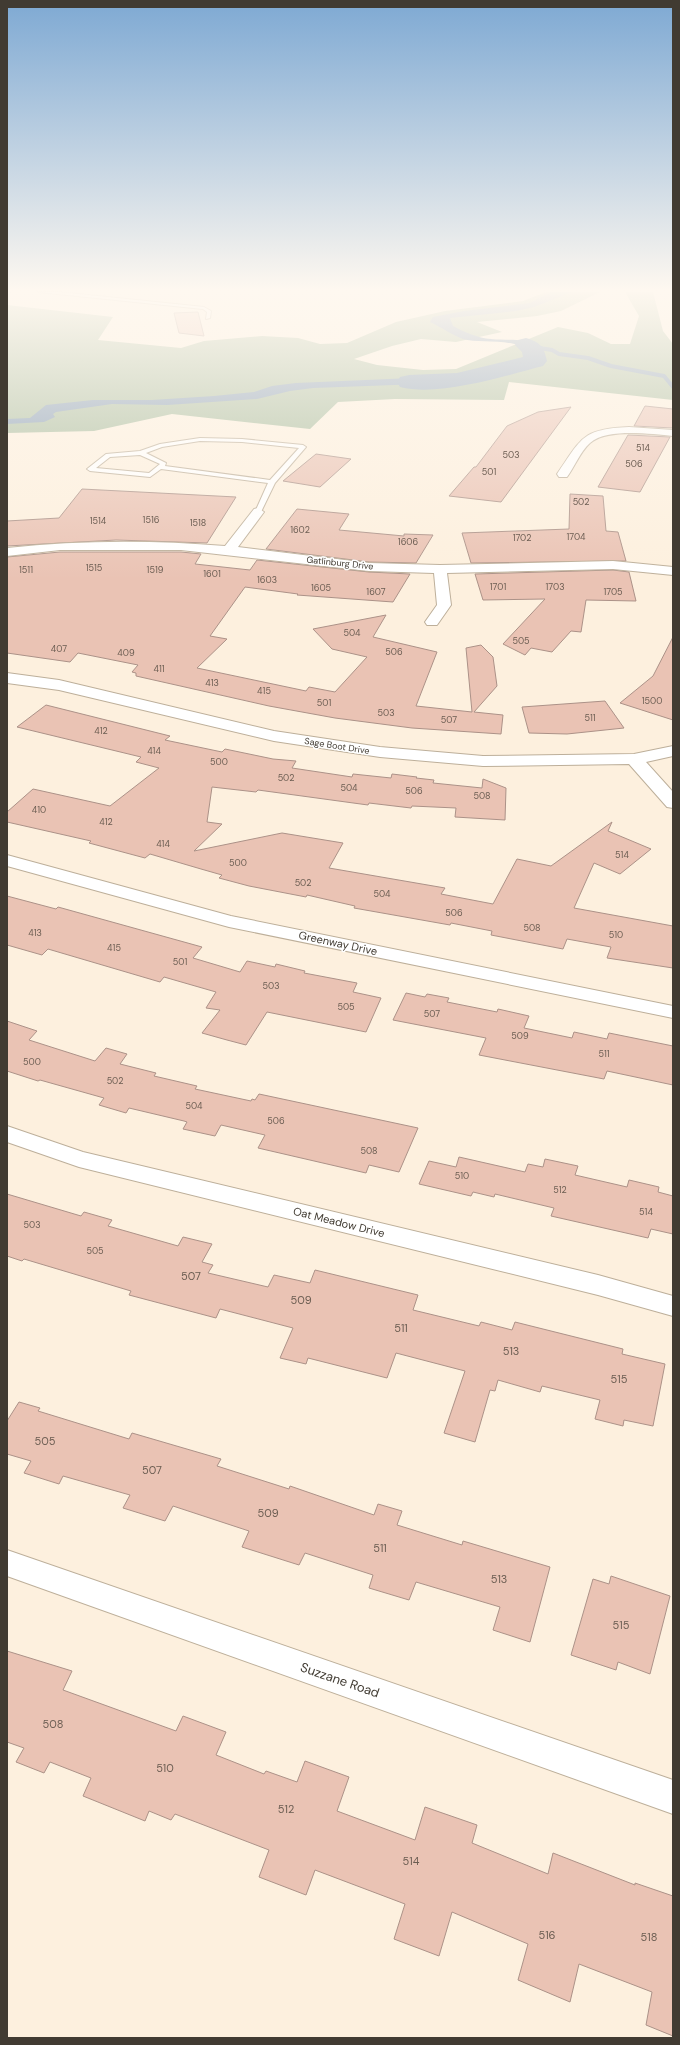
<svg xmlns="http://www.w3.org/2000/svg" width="680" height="2045" font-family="'DM Sans',sans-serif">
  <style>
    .forest { fill: #a4b99a }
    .water { fill: #7f98b3 }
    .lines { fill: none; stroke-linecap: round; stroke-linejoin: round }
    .stream { stroke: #7f98b3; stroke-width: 4 }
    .river { fill: #7f98b3; fill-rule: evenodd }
    .building { fill: #eac3b4; stroke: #ac9288 }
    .lane-casing { stroke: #bdaf9a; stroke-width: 2 }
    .street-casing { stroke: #bdaf9a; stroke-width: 2 }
    .path { stroke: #b0a698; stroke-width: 1; stroke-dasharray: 1.5 1; stroke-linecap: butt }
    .lane { fill: #fff; fill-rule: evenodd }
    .street { fill: #fff; fill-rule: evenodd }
    .labels { text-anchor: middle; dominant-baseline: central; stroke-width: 3; stroke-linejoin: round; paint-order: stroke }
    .number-label { font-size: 9px; fill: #6b5d52 }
    .far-street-label { font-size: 9px; fill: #413b32; stroke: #fff }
    .street-label { font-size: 11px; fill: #413b32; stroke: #fff }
    .near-number-label { font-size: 11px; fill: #6b5d52 }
    .near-street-label { font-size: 13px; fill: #413b32; stroke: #fff }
  </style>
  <rect width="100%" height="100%" fill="#fdf0de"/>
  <polygon class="forest" points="546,292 600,292 561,311 537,316 477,322 502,332 456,342 421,339 392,346 354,359 377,365 423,370 456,369 558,327 588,333 611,344 630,344 639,316 625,292 653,292 663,331 673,344 673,400 509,382 504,400 395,399 338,402 310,429 172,414 94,431 7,433 7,305 113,317 98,340 181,348 204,341 262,336 298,338 320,344 347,343 396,322 445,311 523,301"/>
  <path class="water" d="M551,292H572L534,307L516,311L450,318L453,326C464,332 478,338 491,339C509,341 525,337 543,347L545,357L540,361L511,368L508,371L509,375L448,383L313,388L290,391L257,399L167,405L112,404L56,412L53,414L55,417L44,422L7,424V419L30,418L46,405L93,400H152L214,396L254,392L272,386L296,383L482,375L527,358L528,353C519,337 480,344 463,339C452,335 441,327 430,322L433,317L464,311L530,303Z"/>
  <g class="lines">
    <polyline class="stream" points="533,347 552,350 559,354 588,358 611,366 664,376 673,387"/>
    <path class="river" d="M526,338C540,342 544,347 547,361L543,366C504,376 440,397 400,387L397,382L400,377L409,375L457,373L523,357L522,352L515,345L518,340Z"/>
  </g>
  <g class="building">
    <polygon points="198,312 204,336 179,333 174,313"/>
    <polygon points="645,406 673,409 673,428 634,426"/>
    <polygon points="571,407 501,502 449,496 474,467 476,467 507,426 538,412"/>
    <polygon points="628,435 670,437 640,492 598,487"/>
    <polygon points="316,454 351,459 320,487 283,481"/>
    <polygon points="82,489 236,497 207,543 116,540 7,546 7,521 59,518"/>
    <polygon points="570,494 603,496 606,531 618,532 626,561 471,563 462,533 569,529"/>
    <polygon points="297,509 349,514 339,530 404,536 404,534 433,535 416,563 369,562 266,549"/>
    <polygon points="60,552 181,552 201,554 195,564 250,570 257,560 369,572 410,574 393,602 297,595 298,594 245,587 210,636 227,639 197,668 306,691 309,687 335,692 367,657 332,649 313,629 386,615 373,637 437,652 416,706 472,712 466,648 481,645 493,657 497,686 474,712 503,715 501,734 412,728 335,718 269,706 136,676 136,673 132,672 138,665 78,653 70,662 7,653 7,557"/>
    <polygon points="613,570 629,572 636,601 586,600 581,632 571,631 552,652 531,648 525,655 503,644 545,599 483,600 475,574"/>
    <polygon points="673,637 673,720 620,703 653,676"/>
    <polygon points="605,701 624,728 567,734 529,733 522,707"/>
    <polygon points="46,705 170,736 165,740 222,752 225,749 273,759 296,761 292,768 352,777 353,774 391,778 392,774 417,777 416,778 434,780 433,783 482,788 483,779 506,788 505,820 455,817 456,808 412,806 411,808 369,803 368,805 258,790 256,792 212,787 207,822 222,824 194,851 282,833 343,843 329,868 445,888 441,894 493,904 517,859 551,866 612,822 608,831 651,849 620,874 594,863 574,908 673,926 673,968 607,958 611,947 567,939 563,949 491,935 492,931 451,923 450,925 354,908 355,906 307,895 306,897 249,886 219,878 222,875 201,869 150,854 145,858 89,843 91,841 7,822 7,812 33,789 110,806 159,768 136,762 141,757 17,727"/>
    <polygon points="7,896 56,909 58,907 202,947 193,958 240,972 247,961 275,967 276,964 305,971 304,973 357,983 353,992 381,998 366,1032 267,1012 246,1045 227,1040 202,1033 220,1010 206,1008 216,992 164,977 160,982 48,949 42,955 7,945"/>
    <polygon points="406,993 425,997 427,994 449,998 447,1002 497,1012 498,1009 529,1016 524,1028 572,1038 574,1032 607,1039 609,1033 673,1046 673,1085 607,1071 604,1079 479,1055 486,1038 393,1020"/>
    <polygon points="7,1021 37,1031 29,1040 95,1061 106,1048 127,1054 120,1064 156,1073 154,1076 197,1086 195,1089 251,1101 252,1099 255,1100 259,1094 418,1128 399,1172 369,1165 366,1173 258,1148 265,1135 221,1125 215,1136 183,1129 187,1122 184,1121 129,1108 126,1113 99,1105 104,1098 40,1080 38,1081 7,1071"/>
    <polygon points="459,1157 525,1172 528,1164 543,1167 545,1159 578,1166 575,1175 627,1187 629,1180 659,1187 658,1192 673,1196 673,1234 651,1229 648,1238 551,1216 554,1208 495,1194 494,1197 473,1192 471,1196 419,1184 429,1161 456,1167"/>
    <polygon points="7,1194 81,1216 84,1212 112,1220 108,1226 178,1246 183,1237 212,1244 202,1262 213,1265 208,1273 268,1287 274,1275 310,1283 315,1270 418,1295 413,1310 479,1326 481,1322 512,1330 515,1322 623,1349 622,1354 665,1364 653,1426 624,1420 623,1426 595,1419 600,1400 542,1386 540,1392 498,1380 495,1391 490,1390 475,1442 444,1433 465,1371 396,1353 387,1378 308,1358 306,1364 280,1358 293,1328 220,1309 216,1318 129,1295 131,1291 24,1259 22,1261 7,1256"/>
    <polygon points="19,1402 40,1408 38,1411 129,1439 132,1433 221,1459 217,1466 289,1489 290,1486 374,1515 378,1504 402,1511 397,1525 462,1545 463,1541 550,1567 530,1642 493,1630 500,1607 416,1582 409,1600 369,1588 373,1575 305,1553 299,1565 242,1547 249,1531 173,1506 165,1521 123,1508 130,1495 63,1476 59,1484 24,1473 31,1461 7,1454 7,1421"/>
    <polygon points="611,1576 670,1596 650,1674 618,1662 616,1670 571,1655 593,1579 609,1584"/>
    <polygon points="7,1651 72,1671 63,1690 176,1731 183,1716 226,1732 216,1755 264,1774 266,1771 297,1782 305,1761 349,1777 337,1811 415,1840 425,1807 477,1825 472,1843 548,1874 553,1853 635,1885 635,1883 673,1896 673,2036 646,2025 652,1992 579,1964 570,2002 518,1980 528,1944 452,1912 439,1956 394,1939 405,1904 315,1870 306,1895 259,1877 269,1850 175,1814 171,1820 149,1811 145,1821 83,1796 91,1778 50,1762 44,1773 16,1762 24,1748 7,1742"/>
  </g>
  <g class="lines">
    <defs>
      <g id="lane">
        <polygon points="59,292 204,307 211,311 210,318 206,319 207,312 203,309 38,292"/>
        <path d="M200,438L242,439L303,445L306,447L275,483L261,512L258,514L255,512L268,483L161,469L150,477L90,471L87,469L106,454L140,451L160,444ZM200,441L242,442L299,448L270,480L165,466L166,463L146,453L162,447ZM140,455L160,464L149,473L96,468L110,457Z"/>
      </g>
      <g id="street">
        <path d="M629,427L673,430V436C651,434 607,428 590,443C580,452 575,466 567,477H559L557,474C582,438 582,429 629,427Z"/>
        <path d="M258,508L264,512L238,547L369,563L440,565L613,561L673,567V575L613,569L447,573L451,605L437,625H427L425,622L437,605L434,573L369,571L181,550H60L7,556V548C80,540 152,540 225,546L254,509Z"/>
        <polygon points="7,673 59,680 274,731 380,747 483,756 634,754 673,746 673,756 646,762 673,792 673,808 667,807 629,764 483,766 380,757 274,741 59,690 7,683"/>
        <polygon points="7,855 231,916 673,1006 673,1018 229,927 7,866"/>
        <polygon points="7,1126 83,1152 598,1275 673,1296 673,1316 598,1295 79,1167 7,1142"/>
        <polygon points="7,1550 673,1780 673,1814 7,1576"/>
      </g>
    </defs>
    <use href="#lane" class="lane-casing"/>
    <use href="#street" class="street-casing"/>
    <polyline class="path" points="7,294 11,292"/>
    <use href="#lane" class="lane"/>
    <use href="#street" class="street"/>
  </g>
  <linearGradient id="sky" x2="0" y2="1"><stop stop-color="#7ea9d3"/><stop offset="0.5" stop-color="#fef8f0"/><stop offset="1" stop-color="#fef8f0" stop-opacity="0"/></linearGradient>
  <rect width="680" height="579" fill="url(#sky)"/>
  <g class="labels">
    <g class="number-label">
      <text x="643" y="448">514</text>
      <text x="511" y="455">503</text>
      <text x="634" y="464">506</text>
      <text x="489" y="472">501</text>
      <text x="581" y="502">502</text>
      <text x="151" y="520">1516</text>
      <text x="98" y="521">1514</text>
      <text x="198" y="523">1518</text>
      <text x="300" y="530">1602</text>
      <text x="576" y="537">1704</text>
      <text x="522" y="538">1702</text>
      <text x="408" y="542">1606</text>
      <text x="94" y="568">1515</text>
      <text x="26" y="570">1511</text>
      <text x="155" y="570">1519</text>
      <text x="212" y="574">1601</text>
      <text x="267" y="580">1603</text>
      <text x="498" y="587">1701</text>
      <text x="555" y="587">1703</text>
      <text x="321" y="588">1605</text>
      <text x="376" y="592">1607</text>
      <text x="613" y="592">1705</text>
      <text x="352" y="633">504</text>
      <text x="521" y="641">505</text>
      <text x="59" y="649">407</text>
      <text x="394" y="652">506</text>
      <text x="126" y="653">409</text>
      <text x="159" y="669">411</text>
      <text x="212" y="683">413</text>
      <text x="264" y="691">415</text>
      <text x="652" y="701">1500</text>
      <text x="324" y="703">501</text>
      <text x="386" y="713">503</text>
      <text x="590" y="718">511</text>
      <text x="449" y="720">507</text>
      <text x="101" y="731">412</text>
      <text x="154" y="751">414</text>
      <text x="219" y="762">500</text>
      <text x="286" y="778">502</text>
      <text x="349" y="788">504</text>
      <text x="414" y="791">506</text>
      <text x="482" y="796">508</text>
      <text x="39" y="810">410</text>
      <text x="106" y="822">412</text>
      <text x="163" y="844">414</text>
      <text x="622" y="855">514</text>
      <text x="238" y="863">500</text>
      <text x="303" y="883">502</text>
      <text x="382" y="894">504</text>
      <text x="454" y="913">506</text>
      <text x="532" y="928">508</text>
      <text x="35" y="933">413</text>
      <text x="616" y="935">510</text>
      <text x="114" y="948">415</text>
      <text x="180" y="962">501</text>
      <text x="271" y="986">503</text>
      <text x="346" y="1007">505</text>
      <text x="432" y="1014">507</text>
      <text x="520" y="1036">509</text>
      <text x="604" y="1054">511</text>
      <text x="32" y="1062">500</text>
      <text x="115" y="1081">502</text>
      <text x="194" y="1106">504</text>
      <text x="276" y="1121">506</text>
      <text x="369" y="1151">508</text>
      <text x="462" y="1176">510</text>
      <text x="560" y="1190">512</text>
      <text x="646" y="1212">514</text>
      <text x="32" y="1225">503</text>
      <text x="95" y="1251">505</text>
    </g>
    <g class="far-street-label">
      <text transform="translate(340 563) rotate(6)">Gatlinburg Drive</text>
      <text transform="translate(337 746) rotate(9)">Sage Boot Drive</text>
    </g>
    <g class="street-label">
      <text transform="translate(338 943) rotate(12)">Greenway Drive</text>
      <text transform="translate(339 1222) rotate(14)">Oat Meadow Drive</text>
    </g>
    <g class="near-number-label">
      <text x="191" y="1276">507</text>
      <text x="301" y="1300">509</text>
      <text x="401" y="1328">511</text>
      <text x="511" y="1351">513</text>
      <text x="619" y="1379">515</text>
      <text x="45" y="1441">505</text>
      <text x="152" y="1470">507</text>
      <text x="268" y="1513">509</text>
      <text x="380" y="1548">511</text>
      <text x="499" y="1579">513</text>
      <text x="621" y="1625">515</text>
      <text x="53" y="1724">508</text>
      <text x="165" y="1768">510</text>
      <text x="286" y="1809">512</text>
      <text x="411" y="1861">514</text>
      <text x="547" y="1935">516</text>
      <text x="649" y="1937">518</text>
    </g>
    <g class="near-street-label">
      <text transform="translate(340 1680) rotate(19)">Suzzane Road</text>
    </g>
  </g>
  <rect width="680" height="2045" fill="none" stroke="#413b32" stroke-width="16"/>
</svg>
